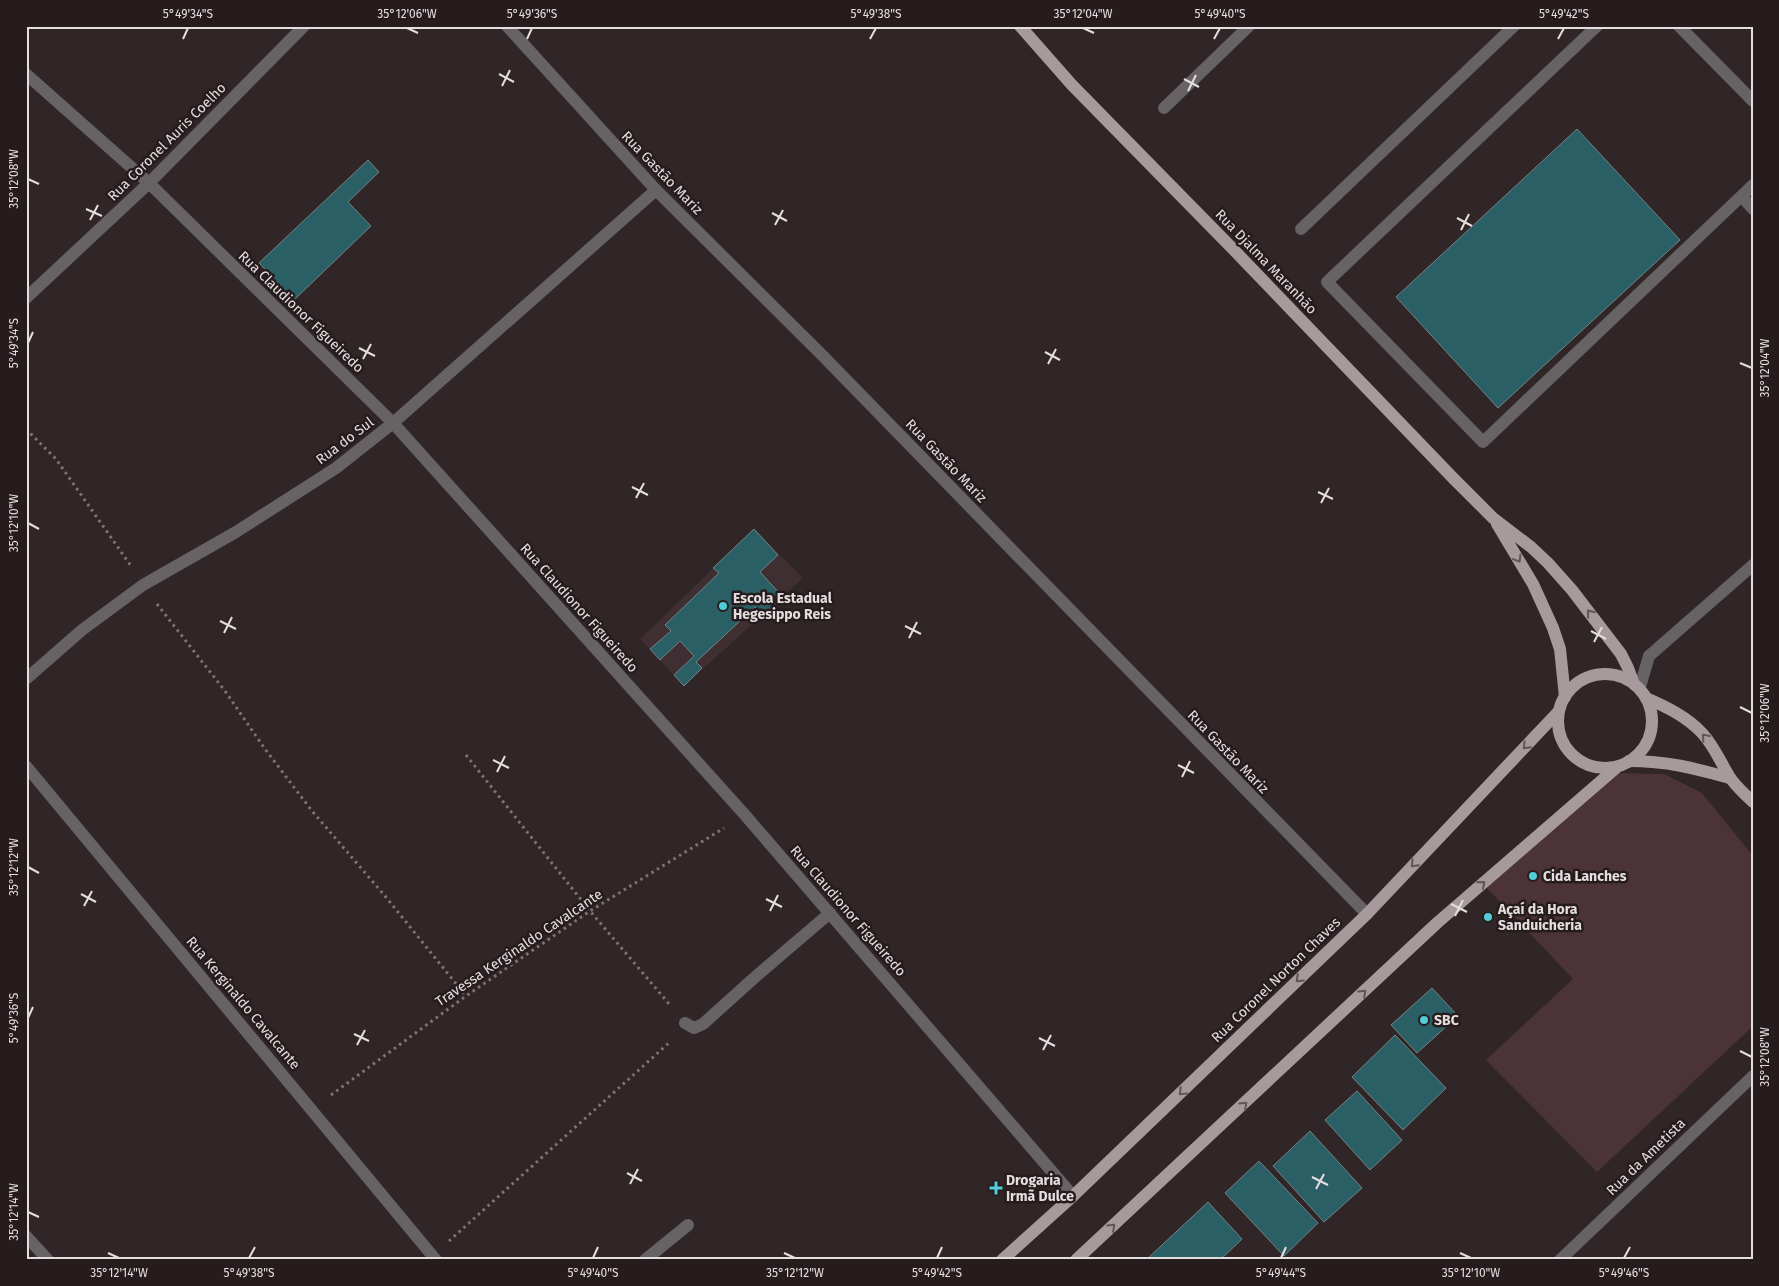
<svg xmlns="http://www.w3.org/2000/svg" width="1779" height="1286" font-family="'Fira Sans',sans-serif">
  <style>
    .built { fill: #3f2f32 }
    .green { fill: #4b3337 }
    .building { fill: #2a6065; stroke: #748283 }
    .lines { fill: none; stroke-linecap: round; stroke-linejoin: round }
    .path { stroke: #7e7576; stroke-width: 3; stroke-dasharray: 2.5 4; stroke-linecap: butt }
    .minor { stroke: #676263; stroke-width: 12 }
    .major { stroke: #a69a9c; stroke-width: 12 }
    .oneway { stroke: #605557 }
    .ticks { fill: none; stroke: #e5dedf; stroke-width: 2 }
    .poi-dot { fill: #52ccd6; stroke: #261c1e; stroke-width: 2 }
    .labels { text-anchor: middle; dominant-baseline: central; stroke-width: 5; stroke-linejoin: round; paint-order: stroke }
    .street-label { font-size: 14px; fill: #e5dedf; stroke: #261c1e }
    .poi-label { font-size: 14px; font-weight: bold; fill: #e5dedf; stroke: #261c1e; text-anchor: start }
    .neatline { fill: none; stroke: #e5dedf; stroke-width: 2 }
    .ticks-label { font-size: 12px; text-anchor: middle; fill: #e5dedf }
  </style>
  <rect width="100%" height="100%" fill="#302627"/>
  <polygon class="built" points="754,529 803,578 684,686 640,639"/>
  <polygon class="green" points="1609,773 1664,774 1702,793 1753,856 1753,1026 1597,1172 1486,1060 1573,979 1484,885"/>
  <g class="building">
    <polygon points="1577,129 1680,240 1498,408 1396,297"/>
    <polygon points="368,160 379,172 348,202 371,226 294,300 259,263"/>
    <polygon points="754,529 778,555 760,572 783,597 763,616 755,607 696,662 702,668 684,686 674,675 694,656 680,641 660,660 650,649 671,631 665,625 719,573 713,568"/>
    <polygon points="1432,988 1458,1016 1417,1053 1391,1025"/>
    <polygon points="1395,1035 1446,1088 1403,1130 1352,1077"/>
    <polygon points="1357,1091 1402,1140 1370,1170 1325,1120"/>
    <polygon points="1310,1131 1362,1188 1324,1222 1273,1166"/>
    <polygon points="1259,1161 1318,1223 1284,1256 1225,1193"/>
    <polygon points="1208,1202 1242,1239 1220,1260 1146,1260"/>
  </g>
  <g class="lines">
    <g class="path">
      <polyline points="26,429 56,459 131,566"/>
      <polyline points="157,604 225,691 265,749 312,811 385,896 466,996"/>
      <polyline points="466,755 590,911 670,1005"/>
      <polyline points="331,1095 466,996 590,911 724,828"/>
      <polyline points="449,1241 671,1041"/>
    </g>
    <g class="minor">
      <polyline points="507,26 656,190 822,355 1367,914"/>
      <polyline points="1597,26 1327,282 1483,442 1753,185"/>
      <polyline points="1679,26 1753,101"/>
      <polyline points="26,74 149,183 393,423 745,815 1073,1196"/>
      <polyline points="1164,108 1249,26"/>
      <polyline points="1742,197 1753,209"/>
      <polyline points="1301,229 1514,26"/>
      <polyline points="26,298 149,183 304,26"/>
      <polyline points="26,679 82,630 143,585 236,532 336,468 393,423 656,190"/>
      <polyline points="1640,687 1649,656 1753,565"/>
      <polyline points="26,766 436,1260"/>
      <polyline points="685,1023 694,1028 703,1024 754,978 830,913"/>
      <polyline points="26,1236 48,1260"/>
      <polyline points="645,1260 688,1225"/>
      <polyline points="1560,1260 1753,1076"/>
    </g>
    <g class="major">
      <polyline points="1020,26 1072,85 1231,247 1453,478 1493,518 1531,547 1548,563 1572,590 1621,654 1628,668 1634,684"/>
      <polyline points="1497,524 1533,584 1553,628 1560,649 1565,697"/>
      <circle cx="1605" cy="721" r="47"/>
      <path d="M1646,698C1667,707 1687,717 1702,733C1714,746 1720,761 1729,776C1735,786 1745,794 1753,802"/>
      <path d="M1629,761C1667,761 1694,768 1730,778"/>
      <polyline points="1002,1260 1073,1196 1367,914 1559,711"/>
      <polyline points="1076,1260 1437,923 1616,768"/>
    </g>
  </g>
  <defs><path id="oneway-chevron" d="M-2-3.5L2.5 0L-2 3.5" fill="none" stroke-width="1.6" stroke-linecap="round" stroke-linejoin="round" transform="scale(1.25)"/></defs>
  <g class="oneway">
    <use href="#oneway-chevron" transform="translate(1518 559) rotate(59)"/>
    <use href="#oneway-chevron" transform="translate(1590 613) rotate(-128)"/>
    <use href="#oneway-chevron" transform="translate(1705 737) rotate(-131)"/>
    <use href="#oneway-chevron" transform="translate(1526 746) rotate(133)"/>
    <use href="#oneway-chevron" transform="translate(1414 864) rotate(133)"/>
    <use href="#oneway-chevron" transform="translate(1482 884) rotate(-41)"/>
    <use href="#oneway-chevron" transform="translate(1299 979) rotate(136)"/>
    <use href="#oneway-chevron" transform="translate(1363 993) rotate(-43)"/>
    <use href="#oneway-chevron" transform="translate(1182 1092) rotate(136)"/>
    <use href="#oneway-chevron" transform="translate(1244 1105) rotate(-43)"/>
    <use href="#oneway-chevron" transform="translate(1112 1227) rotate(-43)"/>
  </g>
  <path class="ticks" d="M407,28L418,33M1083,28L1094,33M183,39L188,28M527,39L532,28M870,39L876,28M1214,39L1220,28M1558,39L1564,28M499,74L514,82M1184,79L1199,87M502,86L510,70M1188,91L1196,75M28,179L39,184M86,209L102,216M772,213L787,221M1457,218L1472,226M90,220L98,205M775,225L783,210M1461,230L1469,214M28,343L33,332M359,348L375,356M1045,352L1060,360M363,359L371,344M1740,363L1752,368M1048,364L1056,349M632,487L648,495M1318,492L1333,499M636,498L644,483M1321,503L1329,488M28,523L39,529M220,621L236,629M905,626L921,634M1591,631L1606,639M224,633L232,617M909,638L917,622M1594,642L1602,627M1740,707L1752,713M493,760L509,768M1178,765L1194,773M497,772L505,756M1182,777L1190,761M28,867L39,873M81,894L96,902M766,899L782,907M1451,904L1467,912M84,906L92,891M770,911L778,895M1455,916L1463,900M28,1018L33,1007M354,1034L369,1041M1039,1038L1055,1046M357,1045L365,1030M1043,1050L1051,1035M1740,1051L1752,1057M627,1173L642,1181M1312,1177L1328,1185M630,1184L638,1169M1316,1189L1324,1174M28,1212L39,1217M108,1253L119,1258M784,1253L795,1258M1460,1253L1471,1258M249,1258L255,1247M593,1258L598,1247M937,1258L942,1247M1281,1258L1286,1247M1624,1258L1630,1247"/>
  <g class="poi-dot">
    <circle cx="723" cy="606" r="5"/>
    <circle cx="1533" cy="876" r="5"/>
    <circle cx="1488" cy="917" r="5"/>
    <circle cx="1424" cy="1020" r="5"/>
    <path d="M993.5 1180.5h5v5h5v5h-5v5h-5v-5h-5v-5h5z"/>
  </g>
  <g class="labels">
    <g class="street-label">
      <text transform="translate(167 142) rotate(-45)">Rua Coronel Auris Coelho</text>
      <text transform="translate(662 173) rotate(46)">Rua Gastão Mariz</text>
      <text transform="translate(1266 262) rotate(46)">Rua Djalma Maranhão</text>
      <text transform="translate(301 312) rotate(44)">Rua Claudionor Figueiredo</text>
      <text transform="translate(345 441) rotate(-37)">Rua do Sul</text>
      <text transform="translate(946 461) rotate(46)">Rua Gastão Mariz</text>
      <text transform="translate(579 608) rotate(48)">Rua Claudionor Figueiredo</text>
      <text transform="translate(1228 752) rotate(46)">Rua Gastão Mariz</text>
      <text transform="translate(848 911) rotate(49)">Rua Claudionor Figueiredo</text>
      <text transform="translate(519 948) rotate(-34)">Travessa Kerginaldo Cavalcante</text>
      <text transform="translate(1276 980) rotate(-44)">Rua Coronel Norton Chaves</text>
      <text transform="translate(243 1003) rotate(50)">Rua Kerginaldo Cavalcante</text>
      <text transform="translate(1646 1157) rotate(-44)">Rua da Ametista</text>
    </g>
    <g class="poi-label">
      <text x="733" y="598">Escola Estadual<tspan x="733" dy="16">Hegesippo Reis</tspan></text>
      <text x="1543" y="876">Cida Lanches</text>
      <text x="1498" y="909">Açaí da Hora<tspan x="1498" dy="16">Sanduicheria</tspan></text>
      <text x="1434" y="1020">SBC</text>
      <text x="1006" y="1180">Drogaria<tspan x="1006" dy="16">Irmã Dulce</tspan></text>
    </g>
  </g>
  <rect width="1779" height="1286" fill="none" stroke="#261c1e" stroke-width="55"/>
  <rect x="28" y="28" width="1724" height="1230" class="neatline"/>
  <g class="ticks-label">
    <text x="188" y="18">5°49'34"S</text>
    <text x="407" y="18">35°12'06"W</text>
    <text x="532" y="18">5°49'36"S</text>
    <text x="876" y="18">5°49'38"S</text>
    <text x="1083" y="18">35°12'04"W</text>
    <text x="1220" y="18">5°49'40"S</text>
    <text x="1564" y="18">5°49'42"S</text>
    <text transform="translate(14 179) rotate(-90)" y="4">35°12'08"W</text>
    <text transform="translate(14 343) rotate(-90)" y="4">5°49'34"S</text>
    <text transform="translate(1765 368) rotate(-90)" y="4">35°12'04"W</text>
    <text transform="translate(14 523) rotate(-90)" y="4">35°12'10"W</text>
    <text transform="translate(1765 713) rotate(-90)" y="4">35°12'06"W</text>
    <text transform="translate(14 867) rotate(-90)" y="4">35°12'12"W</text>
    <text transform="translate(14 1018) rotate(-90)" y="4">5°49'36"S</text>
    <text transform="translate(1765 1057) rotate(-90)" y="4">35°12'08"W</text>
    <text transform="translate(14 1212) rotate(-90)" y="4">35°12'14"W</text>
    <text x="119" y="1277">35°12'14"W</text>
    <text x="249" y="1277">5°49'38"S</text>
    <text x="593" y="1277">5°49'40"S</text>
    <text x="795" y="1277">35°12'12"W</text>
    <text x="937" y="1277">5°49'42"S</text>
    <text x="1281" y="1277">5°49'44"S</text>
    <text x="1471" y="1277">35°12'10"W</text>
    <text x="1624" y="1277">5°49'46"S</text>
  </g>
</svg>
